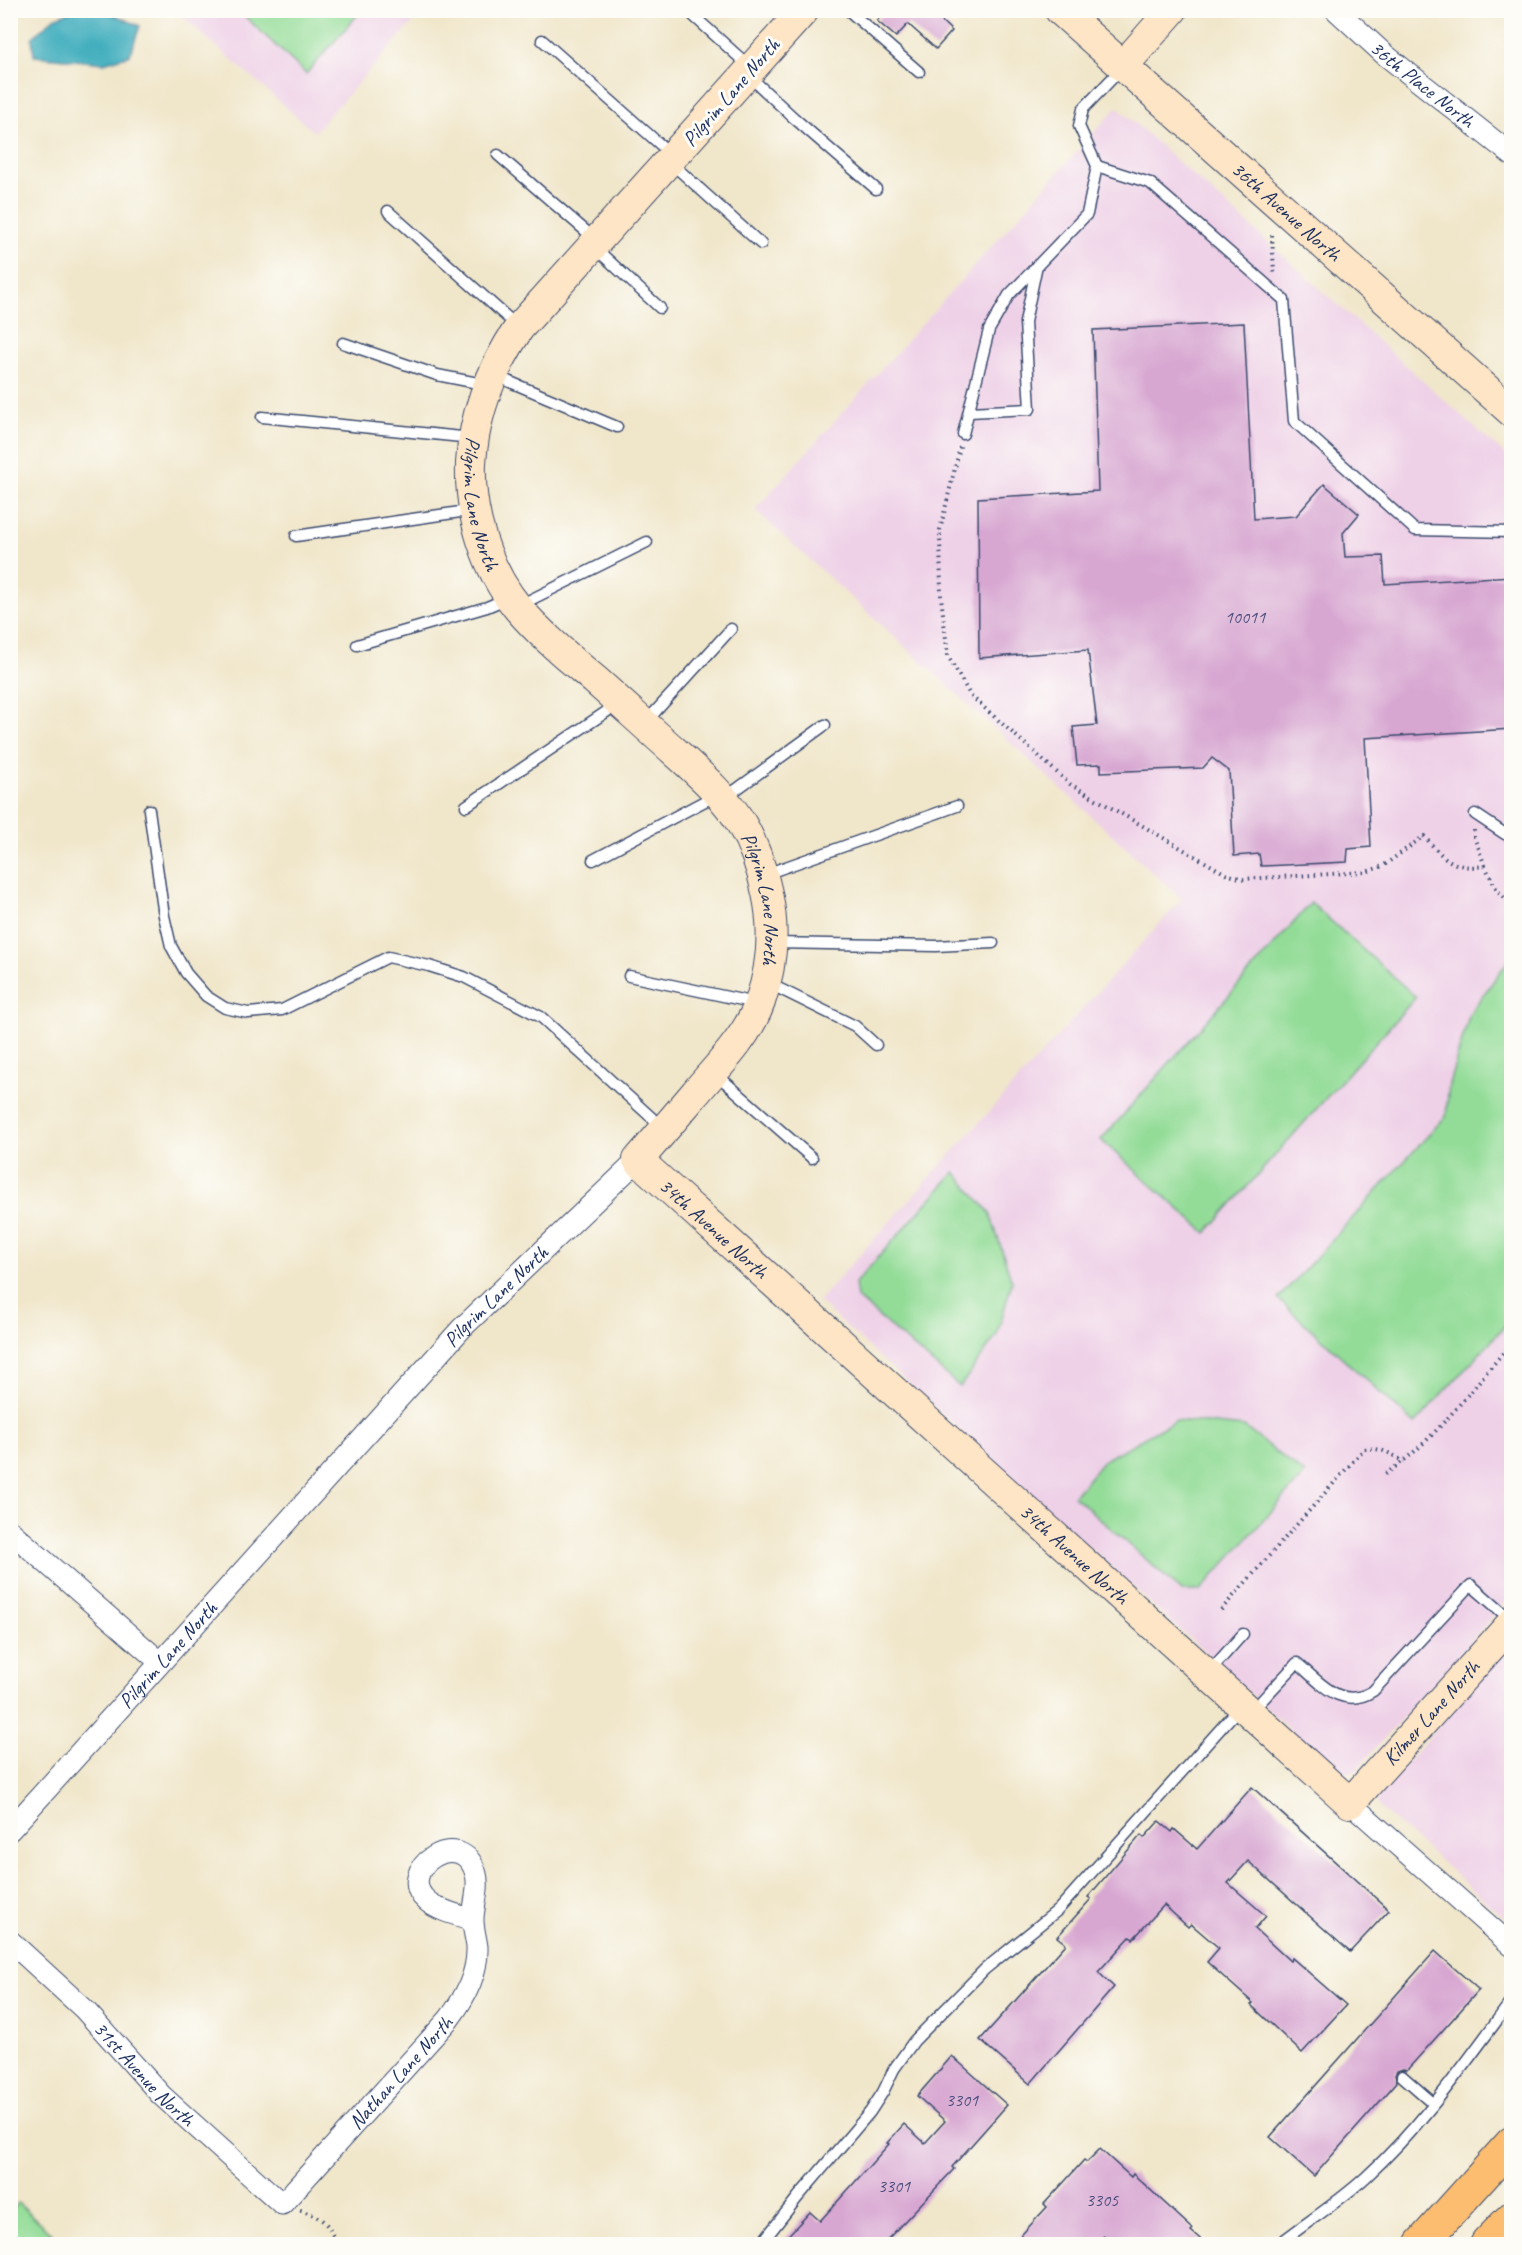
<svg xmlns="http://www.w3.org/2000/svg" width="1522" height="2255" font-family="Caveat,sans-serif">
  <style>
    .built { fill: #eed0e7 }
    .green { fill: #93dc97; stroke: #57867a; stroke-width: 1.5 }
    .water { fill: #3fadbd; stroke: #2d6e8e; stroke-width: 1.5 }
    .building { fill: #d7a6d1 }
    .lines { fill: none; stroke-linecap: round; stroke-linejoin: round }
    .lane-casing { stroke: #3b4a6e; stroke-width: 13 }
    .street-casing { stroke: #3b4a6e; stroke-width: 23 }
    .secondary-casing { stroke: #3b4a6e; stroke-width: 32 }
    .highway-casing { stroke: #3b4a6e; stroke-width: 35 }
    .path { stroke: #3b4a6e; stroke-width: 4; stroke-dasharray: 1.5 4.5; stroke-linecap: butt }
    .lane { stroke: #fff; stroke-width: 10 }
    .street { stroke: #fff; stroke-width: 21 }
    .secondary { stroke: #fee5c5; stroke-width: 30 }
    .highway { stroke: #fcbd6f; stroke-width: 33 }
    .labels { text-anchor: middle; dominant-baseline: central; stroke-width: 6; stroke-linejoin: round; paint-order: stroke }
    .number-label { font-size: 18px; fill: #4a4d7b }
    .street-label { font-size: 21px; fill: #1b2f5e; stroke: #fdfcf7 }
  </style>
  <rect width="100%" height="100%" fill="#fdfcf7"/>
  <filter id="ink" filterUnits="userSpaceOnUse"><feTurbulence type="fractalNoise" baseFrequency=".0167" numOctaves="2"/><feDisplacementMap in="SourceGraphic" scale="12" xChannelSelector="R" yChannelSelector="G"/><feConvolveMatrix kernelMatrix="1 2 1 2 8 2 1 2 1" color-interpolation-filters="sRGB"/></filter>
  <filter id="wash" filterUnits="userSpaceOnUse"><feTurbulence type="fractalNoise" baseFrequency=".008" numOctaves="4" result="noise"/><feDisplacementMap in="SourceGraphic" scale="24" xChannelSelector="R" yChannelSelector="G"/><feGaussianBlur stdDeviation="1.35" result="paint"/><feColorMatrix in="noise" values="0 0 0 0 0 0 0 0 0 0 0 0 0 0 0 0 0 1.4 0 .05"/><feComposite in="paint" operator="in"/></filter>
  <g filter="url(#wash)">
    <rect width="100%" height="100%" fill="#f0e6ca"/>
    <g class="built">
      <polygon points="176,11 423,11 314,132"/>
      <polygon points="1117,107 1511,460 1511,1596 1356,1770 1346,1773 1338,1773 818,1301 1182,899 755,510"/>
      <polygon points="1511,1644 1511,1924 1379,1807 1377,1802 1380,1793"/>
    </g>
    <g class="green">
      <polygon points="239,11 361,11 306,74"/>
      <polygon points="1311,903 1416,997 1206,1233 1101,1140"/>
      <polygon points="1511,957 1511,1319 1415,1424 1278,1299 1446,1116 1449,1084 1470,1013"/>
      <polygon points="955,1172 990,1213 1012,1282 997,1335 960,1387 857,1298 855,1283"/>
      <polygon points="1176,1420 1244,1427 1305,1474 1200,1591 1182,1591 1074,1496 1104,1460"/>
      <polygon points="18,2203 63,2244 11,2244 11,2211"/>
    </g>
    <polygon class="water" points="72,11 105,11 140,26 130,55 104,63 34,56 32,38 54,18"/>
    <g id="blocks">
      <g class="building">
        <polygon points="886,10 930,10 952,31 936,49 908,24 896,37 877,21"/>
        <polygon points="1244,323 1254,519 1296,516 1324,484 1359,514 1343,533 1345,557 1383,556 1385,584 1512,576 1512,729 1365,738 1371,847 1348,849 1347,862 1261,866 1259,854 1234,856 1229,771 1212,758 1203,768 1101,772 1101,764 1077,765 1073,727 1097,725 1088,650 979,658 978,498 1098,491 1093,330"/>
        <polygon points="1252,1787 1389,1910 1350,1952 1248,1861 1228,1883 1266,1916 1255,1929 1290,1961 1292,1958 1346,2005 1302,2053 1251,2005 1253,2003 1207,1962 1219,1948 1191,1924 1188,1927 1164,1905 1133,1939 1130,1937 1098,1972 1114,1987 1030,2084 980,2040 1066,1944 1057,1937 1091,1899 1088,1897 1141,1835 1144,1838 1159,1821 1172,1832 1174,1829 1197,1849"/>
        <polygon points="1435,1951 1479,1990 1407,2070 1403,2069 1397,2071 1395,2075 1397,2082 1314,2176 1270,2137"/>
        <polygon points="952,2056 1007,2105 952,2167 954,2169 936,2188 883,2244 780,2244 810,2212 820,2221 889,2144 887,2143 904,2124 925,2143 945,2121 917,2096"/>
        <polygon points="1100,2149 1131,2177 1133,2174 1193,2229 1191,2231 1206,2244 1114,2244 1104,2236 1096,2244 1013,2244 1047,2207 1044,2204 1066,2180 1084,2160 1087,2162"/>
      </g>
    </g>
  </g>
  <g filter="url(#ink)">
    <use href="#blocks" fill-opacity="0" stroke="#3b4a6e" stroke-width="1.5"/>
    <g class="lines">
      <defs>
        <g id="lane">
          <polyline points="687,10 750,67"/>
          <polyline points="848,10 919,72"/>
          <polyline points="542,40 672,155"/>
          <polyline points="748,75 794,118 876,189"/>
          <polyline points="498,155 595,239"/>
          <polyline points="670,162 761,244"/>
          <polyline points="1097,166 1150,183 1284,300 1294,421 1415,530 1512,532"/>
          <polyline points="388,211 517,326"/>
          <polyline points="593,246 660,308"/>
          <polyline points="343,343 437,375 488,385"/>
          <polyline points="496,376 617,427"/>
          <polyline points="969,412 1030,409 1025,322 1037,265"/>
          <polyline points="262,417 472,438"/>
          <polyline points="963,434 989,330 1009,295 1087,214 1097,166 1079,126 1083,109 1123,67"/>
          <polyline points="296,536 474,510"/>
          <polyline points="520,605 647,542"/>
          <polyline points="357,645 487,607 508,598"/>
          <polyline points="644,724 731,629"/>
          <polyline points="726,797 825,725"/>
          <polyline points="466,806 618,704"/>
          <polyline points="149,810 164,916 171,946 186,973 206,996 225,1008 248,1013 282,1010 388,957 429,966 464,977 541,1017 663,1128"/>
          <polyline points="1475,814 1505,834 1512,833"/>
          <polyline points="593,860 718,794"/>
          <polyline points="763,875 957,806"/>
          <polyline points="774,943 936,946 993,943"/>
          <polyline points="629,976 756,1003"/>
          <polyline points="768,983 855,1026 876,1045"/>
          <polyline points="716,1074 812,1158"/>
          <polyline points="1209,1672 1243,1634"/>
          <path d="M1251,1712L1297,1663C1320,1682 1341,1711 1373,1691L1471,1585L1511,1620"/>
          <polyline points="1402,2076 1433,2103"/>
          <polyline points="761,2244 798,2197 870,2112 883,2092 894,2069 914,2041 985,1969 1058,1910 1240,1707"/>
          <path d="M1279,2244C1307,2222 1339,2202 1366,2177C1422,2126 1467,2061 1512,2000"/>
        </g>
        <g id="street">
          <path id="s1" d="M1336,10L1384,54L1512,155"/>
          <polyline points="10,1531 160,1662"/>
          <polyline points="1350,1803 1512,1946"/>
          <path id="s2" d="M10,1830L462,1328L638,1160"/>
          <path id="s3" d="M10,1941L84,2009L161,2095L282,2204L449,2019C465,1998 478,1974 477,1947C476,1938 473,1929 473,1920C473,1905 480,1889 476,1874C462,1823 392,1871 427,1901C439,1911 458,1915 473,1920"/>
        </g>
        <g id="secondary">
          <path id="s4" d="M804,10L519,328C491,370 474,413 471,463C469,513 486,569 518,608C541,635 568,657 595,680C621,703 647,727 673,750C697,772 724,795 741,823C754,845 762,869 767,893C775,929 772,967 760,1002C749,1033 724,1060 703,1084C681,1110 660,1135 638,1160L1350,1803L1512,1623"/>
          <path id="s5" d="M1060,10L1512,412"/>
          <polyline points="1123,66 1172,10"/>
        </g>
        <g id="highway">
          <polyline points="1421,2244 1512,2143"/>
          <polyline points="1487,2244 1512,2218"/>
        </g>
      </defs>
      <use href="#lane" class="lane-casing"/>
      <use href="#street" class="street-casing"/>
      <use href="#secondary" class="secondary-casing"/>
      <use href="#highway" class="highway-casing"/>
      <g class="path">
        <polyline points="1272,235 1274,273"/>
        <path d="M960,447L940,530L941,597L948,656L970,695L1070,784L1226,874L1243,879L1366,872L1383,866L1424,836C1444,859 1453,870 1485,866L1497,890L1512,906"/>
        <polyline points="1474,830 1474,837 1485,866"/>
        <path d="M1385,1474C1436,1441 1471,1388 1512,1343"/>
        <path d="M1221,1610L1364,1449C1380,1447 1390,1453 1404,1462"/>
        <path d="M300,2210C324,2218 327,2222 337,2244"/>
      </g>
      <use href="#lane" class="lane"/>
      <use href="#street" class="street"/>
      <use href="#secondary" class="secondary"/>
      <use href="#highway" class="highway"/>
    </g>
  </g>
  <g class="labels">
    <g class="number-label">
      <text x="1245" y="617">10011</text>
      <text x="962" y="2100">3301</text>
      <text x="894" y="2186">3301</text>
      <text x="1102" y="2200">3305</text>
    </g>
    <g class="street-label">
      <text stroke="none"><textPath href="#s1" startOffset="114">36th Place North</textPath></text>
      <text transform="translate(731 92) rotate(-49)">Pilgrim Lane North</text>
      <text stroke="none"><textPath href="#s5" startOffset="303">36th Avenue North</textPath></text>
      <text stroke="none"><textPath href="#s4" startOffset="614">Pilgrim Lane North</textPath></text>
      <text stroke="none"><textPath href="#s4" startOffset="1118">Pilgrim Lane North</textPath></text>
      <text stroke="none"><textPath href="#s4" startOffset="1526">34th Avenue North</textPath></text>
      <text stroke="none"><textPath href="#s2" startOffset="722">Pilgrim Lane North</textPath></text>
      <text stroke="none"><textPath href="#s4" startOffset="2012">34th Avenue North</textPath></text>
      <text stroke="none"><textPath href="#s2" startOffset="236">Pilgrim Lane North</textPath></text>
      <text stroke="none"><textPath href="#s4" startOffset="2505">Kilmer Lane North</textPath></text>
      <text stroke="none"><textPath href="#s3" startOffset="556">Nathan Lane North</textPath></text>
      <text stroke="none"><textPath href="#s3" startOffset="189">31st Avenue North</textPath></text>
    </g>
  </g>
  <rect width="1522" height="2255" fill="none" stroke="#fdfcf7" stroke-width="36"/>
</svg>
